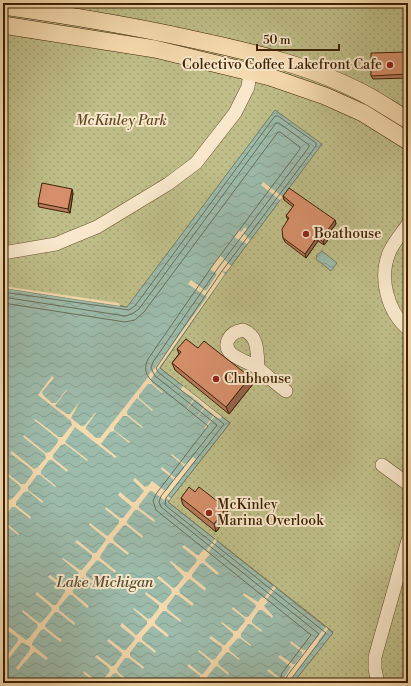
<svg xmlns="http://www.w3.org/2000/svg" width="411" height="686" font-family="'Libre Bodoni',serif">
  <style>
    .park { fill: url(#park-dots); stroke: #7e7046 }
    .water { fill: url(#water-waves); stroke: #767d68 }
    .pier { fill: #f5daad }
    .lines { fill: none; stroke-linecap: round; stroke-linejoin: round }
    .shore { stroke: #6c6e57; stroke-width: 1 }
    .minor-casing { stroke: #6b4f2e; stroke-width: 14 }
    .major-casing { stroke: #3d2103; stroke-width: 18 }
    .minor { stroke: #f8e7ca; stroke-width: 13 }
    .major { stroke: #f5daad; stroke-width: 17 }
    .wall { fill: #b87b5c; stroke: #3d2103 }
    .shaded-wall { fill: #96644b; stroke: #3d2103 }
    .building { fill: #d68f6b; stroke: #3d2103 }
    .poi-dot { fill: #8f2418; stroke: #f8e7ca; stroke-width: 1.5 }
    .labels { text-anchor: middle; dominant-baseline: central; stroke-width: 4; stroke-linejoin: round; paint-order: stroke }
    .poi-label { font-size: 14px; fill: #3d2103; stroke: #f8e7ca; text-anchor: start }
    .park-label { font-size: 14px; font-style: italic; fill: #5e4824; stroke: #f8e7ca }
    .water-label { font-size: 15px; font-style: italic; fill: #5a4f35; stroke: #f8e7ca }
  </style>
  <defs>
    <pattern id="park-dots" width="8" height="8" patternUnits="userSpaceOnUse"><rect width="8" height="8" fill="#bfbe88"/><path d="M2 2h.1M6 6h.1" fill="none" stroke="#a5a374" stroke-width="1.8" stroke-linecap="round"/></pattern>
    <pattern id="water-waves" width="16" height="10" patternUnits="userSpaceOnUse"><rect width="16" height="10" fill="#9cbbab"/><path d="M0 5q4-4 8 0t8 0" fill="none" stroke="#87a092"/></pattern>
  </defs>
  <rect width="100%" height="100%" fill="#f5daad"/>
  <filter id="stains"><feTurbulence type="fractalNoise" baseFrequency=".005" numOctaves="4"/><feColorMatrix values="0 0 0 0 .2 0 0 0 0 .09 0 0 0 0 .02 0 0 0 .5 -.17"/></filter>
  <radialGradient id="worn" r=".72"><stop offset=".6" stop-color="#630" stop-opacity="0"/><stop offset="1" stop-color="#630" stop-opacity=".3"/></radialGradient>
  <polygon class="park" points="3,3 408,3 408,683 293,683 333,632 168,502 230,423 160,368 225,274 322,143 127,307 3,288"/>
  <g class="water">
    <polygon points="275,110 322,144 225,274 160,368 230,423 168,502 333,633 293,683 3,683 3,288 127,307"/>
    <polygon points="322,251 337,263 331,271 316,259 317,257 316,256"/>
  </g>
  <g class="pier">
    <polygon points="263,182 283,197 280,200 261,185"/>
    <polygon points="245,227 247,229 244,234 250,240 247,244 234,237 239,230 241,232"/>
    <polygon points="220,255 231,266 226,272 220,270 225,274 151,379 152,383 163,392 162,393 151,384 148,384 139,395 139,398 153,410 152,411 137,398 127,411 127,414 143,427 142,428 127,416 123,416 114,427 114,430 130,442 129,443 114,431 110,432 101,444 117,457 115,458 75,427 65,442 88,460 87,461 65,444 61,445 53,455 53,458 68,470 67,472 52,460 49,460 41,471 41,474 56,486 55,487 40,475 37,475 28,487 28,490 43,501 42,503 28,491 24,492 16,502 16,505 31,517 30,519 15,507 12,507 3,518 4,521 19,534 18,535 3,523 3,511 8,505 8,502 3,498 3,496 9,500 12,499 21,489 20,486 3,472 3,470 21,484 25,484 33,473 32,470 10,453 12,451 34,469 37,468 46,458 45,454 23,437 24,435 46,453 50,452 58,442 58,439 34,420 35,419 59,437 62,437 72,425 71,421 38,395 52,376 54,378 42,392 43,395 52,403 56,403 66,390 67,390 55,406 67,414 70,414 80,401 71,418 81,426 84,426 95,413 96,413 86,427 86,429 96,438 100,438 149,376 148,375 154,369 207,297 188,284 191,280 206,291 217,274 210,269"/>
    <polygon points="3,286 119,303 120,306 3,288"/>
    <polygon points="183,386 222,417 220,419 215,416 205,429 204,428 214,415 205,408 194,421 204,407 195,399 184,413 194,398 180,390"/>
    <polygon points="172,454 184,464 187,463 193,457 196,459 168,496 171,499 169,500 166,498 164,500 152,491 150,491 139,505 139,508 155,520 154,522 138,510 135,510 127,521 127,523 143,536 142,538 126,525 123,526 113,538 114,541 129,553 128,555 112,543 109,543 100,556 100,558 116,571 115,573 98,560 96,561 86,573 86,576 103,588 101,590 85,578 82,578 73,590 73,593 89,606 87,608 72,595 69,595 59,607 59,610 75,623 74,625 58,612 55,612 45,625 46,628 62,640 60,642 44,629 41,630 32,643 32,645 48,658 46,660 35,652 33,653 18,670 16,668 30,650 30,647 24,643 21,643 7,661 4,659 18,641 18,638 7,630 9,627 26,640 28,639 38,627 37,624 22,612 23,610 39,623 42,622 52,610 51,607 35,594 37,592 53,605 56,605 65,592 65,590 48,577 50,575 66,587 69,587 79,575 78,572 62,559 63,558 80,570 82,570 92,558 92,555 75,542 77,540 93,553 96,553 106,540 105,538 89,525 90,523 107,536 109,535 119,523 119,520 105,509 106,507 120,518 123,518 132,507 118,495 120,492 132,502 135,502 144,491 133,480 135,478 145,487 148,486 152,481 164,490 167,490 173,481 173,479 161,469 162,467 174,477 177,477 184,468 183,465 171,455"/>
    <polygon points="215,539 217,541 208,552 210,554 205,560 206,562 219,573 217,575 203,563 200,564 192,575 192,577 206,588 205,591 190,579 188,580 179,590 180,593 194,604 192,606 178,595 175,595 167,606 167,609 181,620 180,622 166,611 163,611 155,621 155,624 169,635 167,637 153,626 151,627 142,637 142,640 156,651 155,653 141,642 138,642 130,653 130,656 144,667 143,669 129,658 125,658 117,669 118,672 131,683 128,683 116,673 113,674 106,683 96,683 83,673 84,671 98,682 101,682 110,671 109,668 95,657 97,655 111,666 114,666 122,655 122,653 107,641 109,639 123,650 126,650 135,639 134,637 120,626 122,623 136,635 138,634 147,624 147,621 133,609 134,608 148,619 151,618 159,608 159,605 145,594 146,592 161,603 163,603 172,593 171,589 157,578 159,576 173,588 176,587 184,577 170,562 171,561 185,572 188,572 197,561 196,558 182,547 184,545 197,555 199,555 204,549 206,551"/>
    <polygon points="274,586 276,588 266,600 268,601 264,606 273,616 272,618 262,610 259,610 252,620 252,623 262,630 261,632 251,624 248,624 241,634 241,637 251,645 250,646 240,638 237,639 229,648 230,651 240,659 239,660 228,652 226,653 218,662 219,665 229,673 228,675 217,666 215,667 207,677 212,683 206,681 196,683 200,678 200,676 187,666 189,664 201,674 203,674 211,664 210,661 198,651 199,650 212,660 215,659 222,650 222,647 209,638 211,636 223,645 225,645 233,636 233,633 221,623 222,622 234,631 237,631 245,621 244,618 232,609 233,607 245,617 248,617 256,607 255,604 243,595 244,593 258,602 262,597 264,598"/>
    <polygon points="326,627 328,629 318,641 319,642 288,683 280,683 280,680 267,671 269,669 281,679 284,678 291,667 278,657 280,655 293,664 295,664 302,655 302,652 290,643 291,641 303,650 306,650"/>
  </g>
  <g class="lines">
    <g class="shore">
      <polyline points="3,292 129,310 135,306 275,116 278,116 316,143 316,146 222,271 156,368 158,372 224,424 166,498 165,505 326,633 291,679 290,683"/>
      <polyline points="3,297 125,316 132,314 139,309 276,123 279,123 309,145 309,147 218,268 153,362 151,368 155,376 217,425 161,496 159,502 161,507 319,634 287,676 285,683"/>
      <path d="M3,303L125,322L135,320L144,312L278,132H280L300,147V149L213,265L148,359C144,367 145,374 151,380L208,426L156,494L153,501L156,510L311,635L282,673L279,683"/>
    </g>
    <defs>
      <g id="minor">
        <path d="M408,224C402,233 393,243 389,253C379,278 387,311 408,329"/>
        <polyline points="3,253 56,244 70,238 97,227 168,184 196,163 235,113 248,87 250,72"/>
        <path d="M258,368C257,353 259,336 243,330C237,331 231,333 228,340C221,357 250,361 259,369C268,376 276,384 286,391"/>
        <polyline points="382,465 408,484"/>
        <polyline points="378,683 375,669 375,657 408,540"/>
      </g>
      <g id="major">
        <path d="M3,6C66,15 129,25 191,39C252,52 317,67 372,98C384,105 396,113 408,120"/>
        <polyline points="3,25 155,49 270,77 325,96 363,113 408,141"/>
      </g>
    </defs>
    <use href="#minor" class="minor-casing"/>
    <use href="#major" class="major-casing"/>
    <use href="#minor" class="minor"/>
    <use href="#major" class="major"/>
  </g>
  <g class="wall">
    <polygon points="408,52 408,78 373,79 371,76"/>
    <polygon points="73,193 70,213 39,207 38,203"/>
    <polygon points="283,196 335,220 336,224 329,233 331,236 324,245 318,241 306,258 285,242 283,238 288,220 286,216 293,207 284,200"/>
    <polygon points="198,348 250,377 253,384 229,414 175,370 172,363 179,354 177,349"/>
    <polygon points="195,492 226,508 229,515 216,532 183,505 181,498"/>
  </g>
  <g class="shaded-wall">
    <polygon points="72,189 73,193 70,213 68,209"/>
    <polygon points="335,220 336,224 329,233 331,236 324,245 323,242 327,231"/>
    <polygon points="317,237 318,241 306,258 305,254"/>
    <polygon points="250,377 253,384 229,414 226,407"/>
    <polygon points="226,508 229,515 216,532 214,524"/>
  </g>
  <g class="building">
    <polygon points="408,52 408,74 371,76 371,53"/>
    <polygon points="42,183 72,189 68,209 38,203"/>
    <polygon points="289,188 335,220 327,231 329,232 323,242 317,237 305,254 283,238 282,229 289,218 286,216 294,205 283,196"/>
    <polygon points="186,339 198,348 204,341 250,377 226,407 172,363 181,352 177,349"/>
    <polygon points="189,487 195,492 199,487 226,508 214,524 181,498"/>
  </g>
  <g class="poi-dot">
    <circle cx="390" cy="65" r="4"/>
    <circle cx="306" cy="234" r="4"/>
    <circle cx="216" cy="379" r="4"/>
    <circle cx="209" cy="513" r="4"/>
  </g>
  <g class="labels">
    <g class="poi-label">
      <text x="382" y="65" text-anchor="end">Colectivo Coffee Lakefront Cafe</text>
      <text x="314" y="234">Boathouse</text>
      <text x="224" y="379">Clubhouse</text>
      <text x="217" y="505">McKinley<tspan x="217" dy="16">Marina Overlook</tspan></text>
    </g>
    <g class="park-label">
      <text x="121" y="121">McKinley Park</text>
    </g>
    <g class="water-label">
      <text x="105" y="582">Lake Michigan</text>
    </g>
  </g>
  <rect width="411" height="686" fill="none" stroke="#f5daad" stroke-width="16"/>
  <rect x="4" y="4" width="403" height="678" fill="none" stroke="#3d2103" stroke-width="2"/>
  <rect x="8" y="8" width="395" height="670" fill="none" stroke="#3d2103"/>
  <path d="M257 44v6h82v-6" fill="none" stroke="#3d2103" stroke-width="2"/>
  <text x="263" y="44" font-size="12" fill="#3d2103" stroke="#f8e7ca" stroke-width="3" paint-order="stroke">50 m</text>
  <rect width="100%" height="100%" filter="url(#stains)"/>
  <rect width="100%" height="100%" fill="url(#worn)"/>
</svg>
